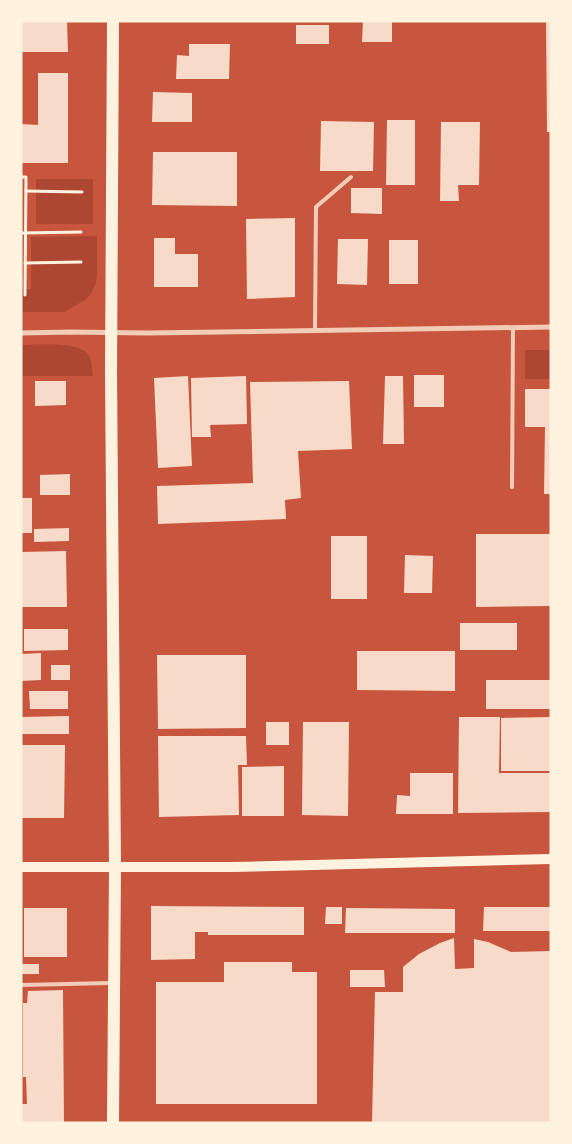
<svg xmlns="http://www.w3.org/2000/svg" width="572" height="1144" font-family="Rubik,sans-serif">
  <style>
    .green { fill: #ae4732 }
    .building { fill: #f7dbc8 }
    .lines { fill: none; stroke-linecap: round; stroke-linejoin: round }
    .path { stroke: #fff3e0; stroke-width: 3 }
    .service { stroke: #f1ccb7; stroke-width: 4 }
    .minor { stroke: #f1ccb7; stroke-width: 5 }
    .secondary { stroke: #fff3e0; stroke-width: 10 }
    .primary { stroke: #fff3e0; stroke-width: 12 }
  </style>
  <rect width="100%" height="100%" fill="#c8553d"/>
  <g class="green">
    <rect x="36" y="179" width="57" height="45"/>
    <polygon points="97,236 97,273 96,283 90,295 85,300 64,312 21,312 21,289 31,289 31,237"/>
    <path d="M21,345C38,345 80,340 89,356C92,361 92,370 93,376H21Z"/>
    <rect x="525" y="350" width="26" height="29"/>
  </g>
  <g class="building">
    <polygon points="21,21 67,21 68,52 21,52"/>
    <polygon points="363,21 392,21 392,42 362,42"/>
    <polygon points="546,21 551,21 551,132 547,132"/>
    <rect x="296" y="25" width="33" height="19"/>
    <polygon points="189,44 230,44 229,79 176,79 177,55 189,56"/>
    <polygon points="38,73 68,73 68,163 21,163 21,124 38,125"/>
    <polygon points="153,92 192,93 192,122 152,122"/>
    <polygon points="387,120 415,120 415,185 386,185"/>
    <polygon points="321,121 374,122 373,171 320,171"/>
    <polygon points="441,122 480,122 479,185 458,185 459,201 440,201"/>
    <polygon points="153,152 237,152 237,206 152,205"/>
    <polygon points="351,188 382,188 382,214 351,213"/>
    <polygon points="295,218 295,297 247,299 246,219"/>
    <polygon points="154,238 175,238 175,254 198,254 198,287 154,287"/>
    <polygon points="338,239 368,239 367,285 337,284"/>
    <rect x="389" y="240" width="29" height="44"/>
    <rect x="414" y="375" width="30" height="32"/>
    <polygon points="188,376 192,466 158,468 154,378"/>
    <polygon points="246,376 247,424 210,425 211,437 192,437 191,378"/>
    <polygon points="385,376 403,376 404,444 383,444"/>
    <polygon points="35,381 66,381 66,405 35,406"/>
    <polygon points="349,381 352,449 298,451 301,498 285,500 286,519 158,524 157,486 253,483 250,382"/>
    <polygon points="525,389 551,389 551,494 544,494 545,427 525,427"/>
    <polygon points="70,474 70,495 40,495 40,475"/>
    <rect x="21" y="498" width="11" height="35"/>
    <polygon points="69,528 69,541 34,542 34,529"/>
    <polygon points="476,534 551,534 551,606 476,607"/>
    <rect x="331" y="536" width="36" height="63"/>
    <polygon points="66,551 67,607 21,607 21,552"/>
    <polygon points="405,555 433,556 432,593 404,593"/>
    <rect x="460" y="623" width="57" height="27"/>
    <polygon points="24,629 68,629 68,650 24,651"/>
    <polygon points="357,651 455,651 455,691 357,690"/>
    <polygon points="41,653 41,680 21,681 21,654"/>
    <polygon points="157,655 246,655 246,728 158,729"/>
    <rect x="51" y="665" width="19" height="15"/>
    <rect x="486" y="680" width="65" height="29"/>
    <polygon points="29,691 68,691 68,709 30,709"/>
    <polygon points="69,716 69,734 21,734 21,717"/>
    <polygon points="459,717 500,717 499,773 551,773 551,812 458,813"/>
    <polygon points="551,717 551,771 501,771 501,718"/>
    <rect x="266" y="722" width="23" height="23"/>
    <polygon points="303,722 349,722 348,816 302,815"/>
    <polygon points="158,736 246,736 247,765 238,765 239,815 159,817"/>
    <polygon points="21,745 65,745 64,818 21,818"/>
    <polygon points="284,766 284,816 242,816 242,767"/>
    <polygon points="410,773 453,773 453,814 396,814 397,795 410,796"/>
    <polygon points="151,906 304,907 304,935 208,935 208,932 195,932 195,959 151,960"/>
    <polygon points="326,907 342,907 342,924 325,924"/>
    <polygon points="484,907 551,907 551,931 483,931"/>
    <rect x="24" y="908" width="43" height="49"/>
    <polygon points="346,908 455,909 455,933 345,933"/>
    <polygon points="454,938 455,969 474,968 474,939 488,942 511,952 551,951 551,1123 372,1123 375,992 403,992 403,967 419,954 440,943"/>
    <polygon points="224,962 292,962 292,972 317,972 317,1104 156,1104 156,982 224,982"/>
    <rect x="21" y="964" width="18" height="10"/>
    <polygon points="350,970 384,970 385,987 350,987"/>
    <polygon points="63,990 64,1123 21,1123 21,1104 27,1104 26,1077 23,1077 23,1003 27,1003 28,991"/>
  </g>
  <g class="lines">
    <g class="path">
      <polyline points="21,177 26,177 25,295"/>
      <polyline points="26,191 82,192"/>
      <polyline points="21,233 81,232"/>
      <polyline points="25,263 81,262"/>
    </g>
    <g class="service">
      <polyline points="315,331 316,207 351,177"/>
      <polyline points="512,487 513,328"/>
      <polyline points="21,985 111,983"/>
    </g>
    <polyline class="minor" points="21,333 70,332 147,333 551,327"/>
    <polyline class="secondary" points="21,867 232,867 551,859"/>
    <polyline class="primary" points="113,1123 115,867 111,373 113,21"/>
  </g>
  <rect width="572" height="1144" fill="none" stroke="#fff3e0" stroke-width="45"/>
</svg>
